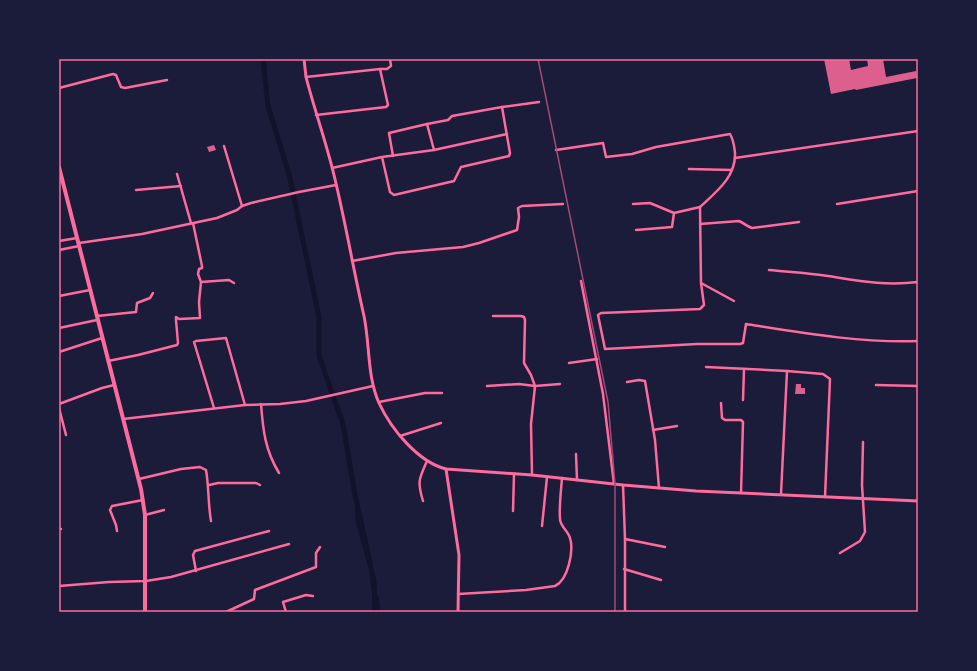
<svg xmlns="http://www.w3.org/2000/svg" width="977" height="671" font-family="'Space Grotesk',sans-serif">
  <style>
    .water { fill: #12122b }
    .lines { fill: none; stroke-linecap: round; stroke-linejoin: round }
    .canal { stroke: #12122b; stroke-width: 5 }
    .building { fill: #dd5f8e }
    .minor { stroke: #ff6b9d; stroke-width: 2.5 }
    .tertiary { stroke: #ff6b9d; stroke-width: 3 }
    .primary { stroke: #ff6b9d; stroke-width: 4 }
    .rail { stroke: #a44b75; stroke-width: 1.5 }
    .neatline { fill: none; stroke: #ff6b9d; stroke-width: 1.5 }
  </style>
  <rect width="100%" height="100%" fill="#1b1b3a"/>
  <polygon class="water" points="355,495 359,519 375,574 377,585 377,612 372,612 372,591 369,570 355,519"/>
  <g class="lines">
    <g class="canal">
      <polyline points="263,59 268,106 289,174 319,317 319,356 343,424 355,495 370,562"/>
      <polyline points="376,597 378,612"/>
    </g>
  </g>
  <g class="building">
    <polygon points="824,59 849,59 851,70 868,66 867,59 883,59 886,77 916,71 917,78 856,90 855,89 831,94"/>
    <polygon points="214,145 216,150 209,152 207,147"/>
    <polygon points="796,384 801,384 801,388 805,388 805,394 795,394"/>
  </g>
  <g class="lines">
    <g class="minor">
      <polyline points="380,69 387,69 391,66 390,59"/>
      <polyline points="306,77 380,69 388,105 386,107 316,115"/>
      <polyline points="59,88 113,74 116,75 121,87 125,88 167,80"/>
      <polyline points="502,107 539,102"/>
      <polyline points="224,146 242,206"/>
      <polyline points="434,150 507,134"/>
      <path d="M556,150L603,143L606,157L632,154L656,147L730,134C734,141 734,145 735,153C736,177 716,192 700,207L701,283L704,305L700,309L601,313L598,315L605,349L697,344H740L743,343L746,324C803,333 860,343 918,341"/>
      <polyline points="393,156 389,133 427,124"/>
      <polyline points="735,158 918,131"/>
      <polyline points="332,168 382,157 434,150 427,124 448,120 452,116 502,107 510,153 509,156 461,167 454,181 394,195 390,192 382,157"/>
      <polyline points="689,169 732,170"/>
      <polyline points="177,174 191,223"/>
      <polyline points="136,190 181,186"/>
      <polyline points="633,204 650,203 674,213"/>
      <polyline points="837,204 918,191"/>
      <path d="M700,224L739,221C744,223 746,226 752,228L799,222"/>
      <polyline points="636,230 672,227 674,213 700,207"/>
      <polyline points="59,241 77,238"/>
      <polyline points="79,243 142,234 217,218 237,210 242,206 251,203 299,192 336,185"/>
      <polyline points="59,250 79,246"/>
      <polyline points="352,261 396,253 463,247 479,243 517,230 519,217 518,208 522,206 563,204"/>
      <path d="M769,270C789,272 809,273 828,276C860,281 885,286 918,282"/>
      <polyline points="581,281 603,394 614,484"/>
      <polyline points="201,282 229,280 234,283"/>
      <polyline points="701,283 734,301"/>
      <polyline points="59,296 90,290"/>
      <polyline points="97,316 136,312 137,303 150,298 153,293"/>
      <polyline points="493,316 521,316 524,317 525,320 524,363 531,375 535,386 531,424 532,475"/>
      <polyline points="59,328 97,320"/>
      <polyline points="59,352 102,338"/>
      <polyline points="108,361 138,355 177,345 178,343 176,320 176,317 179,319 200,318 199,302 201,282 198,274 199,269 202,268 202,266 193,223"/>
      <polyline points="569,363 597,359"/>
      <polyline points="706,367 787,371 823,374 830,379 825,497"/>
      <polyline points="627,382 639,380 645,381 655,440 659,488"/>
      <polyline points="876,385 918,386"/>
      <polyline points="487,386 519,384 535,386 560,384"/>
      <polyline points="743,400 744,369"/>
      <polyline points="379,402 425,393 442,393"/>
      <polyline points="721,403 722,418 725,420 741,420 743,422 741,493"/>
      <polyline points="59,404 102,388 114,385"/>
      <path d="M261,404C263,430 265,450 279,473"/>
      <polyline points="59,408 66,435"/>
      <polyline points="214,408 194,342 196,341 226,338 245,405"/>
      <polyline points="123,419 245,405 280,404 306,401 373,386"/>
      <polyline points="653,430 677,426"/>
      <polyline points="400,436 441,423"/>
      <polyline points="576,454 577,480"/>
      <path d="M139,479L181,469L200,467L206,470C209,487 208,504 211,521"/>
      <polyline points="209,485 218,483 256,483 260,485"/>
      <polyline points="623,485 625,539 625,612"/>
      <polyline points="781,494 787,371"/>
      <path d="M423,501C417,481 419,479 427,461"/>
      <polyline points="513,511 514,474"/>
      <polyline points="145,515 164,510"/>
      <polyline points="542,526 547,477"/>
      <polyline points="59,529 61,529"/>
      <polyline points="117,531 116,525 110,510 112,506 143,500"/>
      <polyline points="625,539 665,547"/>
      <polyline points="840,553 860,541 865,532 862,485 863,442"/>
      <polyline points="624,569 661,580"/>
      <polyline points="196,571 193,555 195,551 269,531"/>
      <polyline points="59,586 109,582 146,581 171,577 289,544"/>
      <path d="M458,594L526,590L555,586C568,580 574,551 570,538C568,531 560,526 560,519C559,506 561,491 562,478"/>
      <polyline points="226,612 254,599 255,590 316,567 316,553 320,547"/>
      <polyline points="286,612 283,602 306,595 313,596"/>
    </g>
    <g class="tertiary">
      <path d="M304,59L306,77C314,108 325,139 333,171C345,219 353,268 364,316C370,345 367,376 379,403C391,429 418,462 446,469L532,475L623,485L696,491L918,501"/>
      <polyline points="446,469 459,555 458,612"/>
    </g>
    <polyline class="primary" points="59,167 141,489 145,515 145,612"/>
    <polyline class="rail" points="538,59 608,402 615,484 615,612"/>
  </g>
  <rect width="977" height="671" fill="none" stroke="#1b1b3a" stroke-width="120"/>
  <rect x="60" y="60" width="857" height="551" class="neatline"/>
</svg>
